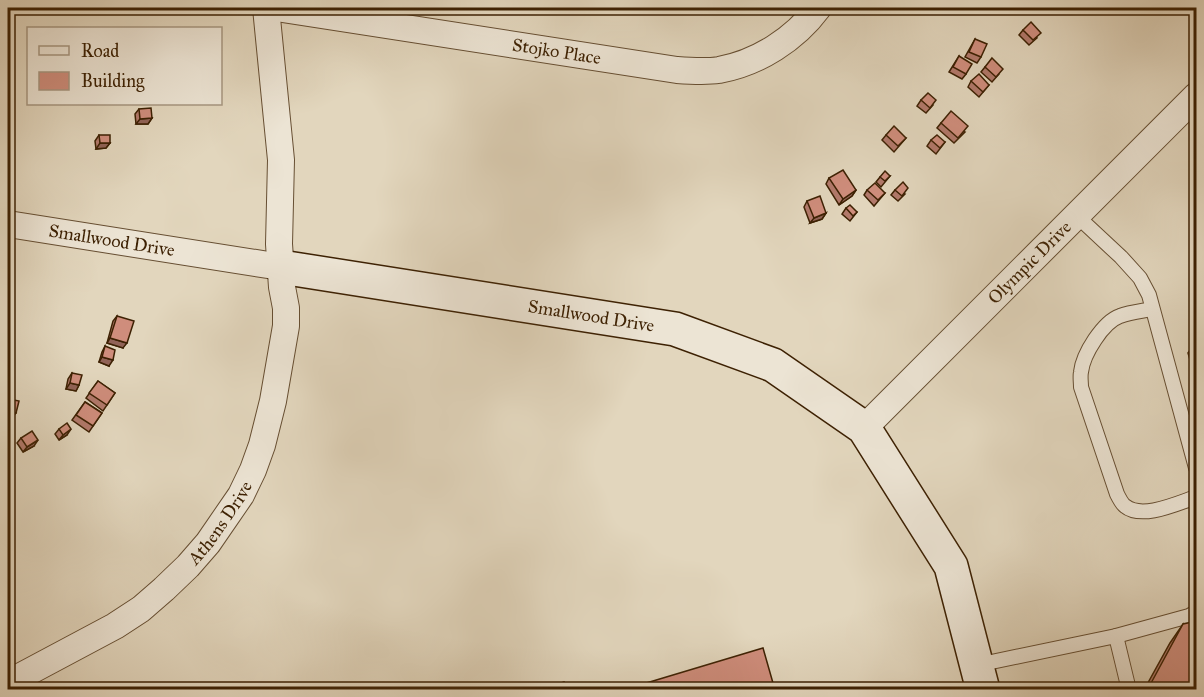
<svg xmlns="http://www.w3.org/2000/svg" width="1204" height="697" font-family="'IM FELL Great Primer',serif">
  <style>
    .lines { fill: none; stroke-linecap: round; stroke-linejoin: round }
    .lane-casing { stroke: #664e32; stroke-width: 16 }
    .street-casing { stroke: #664e32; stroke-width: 28 }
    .secondary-casing { stroke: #3d2103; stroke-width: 36 }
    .lane { stroke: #ece4d4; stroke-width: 14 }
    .street { stroke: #ece4d4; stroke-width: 26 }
    .secondary { stroke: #ece4d4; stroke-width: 33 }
    .wall { fill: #b2796b; stroke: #3d2103; stroke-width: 1.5 }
    .shaded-wall { fill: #916357; stroke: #3d2103; stroke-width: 1.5 }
    .building { fill: #cf8d7c; stroke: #3d2103; stroke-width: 1.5 }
    .labels { text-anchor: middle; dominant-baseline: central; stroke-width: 4.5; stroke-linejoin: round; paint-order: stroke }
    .street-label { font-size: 18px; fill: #3d2103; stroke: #ece4d4 }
  </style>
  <rect width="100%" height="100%" fill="#e2d6bd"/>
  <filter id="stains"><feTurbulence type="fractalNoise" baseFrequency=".00333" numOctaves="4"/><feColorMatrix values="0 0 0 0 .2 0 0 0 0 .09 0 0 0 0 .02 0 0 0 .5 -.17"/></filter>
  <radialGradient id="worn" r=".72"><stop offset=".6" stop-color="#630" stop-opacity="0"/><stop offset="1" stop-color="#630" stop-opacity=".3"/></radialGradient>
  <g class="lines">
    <defs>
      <g id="lane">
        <polyline points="1077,216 1121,257 1140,278 1149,295 1196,468"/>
        <path d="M1152,309C1142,311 1130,312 1120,316C1103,322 1083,354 1081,372C1080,377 1081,382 1081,387L1117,494C1119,498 1122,504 1125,506C1142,520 1178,503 1196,497"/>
        <polyline points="1116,636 1189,616 1196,612"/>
        <polyline points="977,665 1116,636 1129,690"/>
      </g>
      <g id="street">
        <path id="s1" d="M276,8L677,70C691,71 705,72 719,70C758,63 795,39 818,8"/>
        <path id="s2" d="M8,224L281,267"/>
        <path id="s3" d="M864,428L1196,96"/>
        <path id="s4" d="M8,683L115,626L141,609L164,589L188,566L208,543L241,495L253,470L262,445L273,401L286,326V308L282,287L279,244L281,160L266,8"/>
      </g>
      <g id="secondary">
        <path id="s5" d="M281,267L675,329L773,365L864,428L951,566L983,690"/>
      </g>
    </defs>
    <use href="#lane" class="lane-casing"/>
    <use href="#street" class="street-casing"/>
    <use href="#secondary" class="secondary-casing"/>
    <use href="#lane" class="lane"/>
    <use href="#street" class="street"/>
    <use href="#secondary" class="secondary"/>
  </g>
  <g class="wall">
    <polygon points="1052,8 1059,8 1056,11"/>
    <polygon points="1023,30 1037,38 1029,45 1019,35"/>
    <polygon points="975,39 981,57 977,63 965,57"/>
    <polygon points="959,56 966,74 962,79 949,72"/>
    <polygon points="985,67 999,74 992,82 981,72"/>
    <polygon points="971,81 989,85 979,97 968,87"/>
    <polygon points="921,100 933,105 926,113 917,106"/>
    <polygon points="139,109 152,118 148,124 136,124 135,114"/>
    <polygon points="941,123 965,132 954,143 937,128"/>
    <polygon points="99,135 110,143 106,148 96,149 95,141"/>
    <polygon points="886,135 906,138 894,152 882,140"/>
    <polygon points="931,140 945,142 936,154 927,146"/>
    <polygon points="890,176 881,187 876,182 880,177"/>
    <polygon points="829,178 856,190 852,196 839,205 826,184"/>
    <polygon points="867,190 885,193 874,206 864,195"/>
    <polygon points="895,190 905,194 898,201 891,195"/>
    <polygon points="807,201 826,213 822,219 810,223 804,207"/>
    <polygon points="846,208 857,212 850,221 842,214"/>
    <polygon points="117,316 123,348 107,343 113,321"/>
    <polygon points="1197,341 1197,384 1188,353"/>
    <polygon points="105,346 109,366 99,362 102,352"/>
    <polygon points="72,373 79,385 76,391 66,389 68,379"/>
    <polygon points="98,381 115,393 103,411 86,398"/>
    <polygon points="85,402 102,413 89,432 72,420"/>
    <polygon points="59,429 67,435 59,440 55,434"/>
    <polygon points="21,438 34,446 23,452 17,443"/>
    <polygon points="1183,624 1197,690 1144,690 1170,643"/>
  </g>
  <g class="shaded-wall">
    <polygon points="152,118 148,124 136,124 140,119"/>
    <polygon points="100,143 110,143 106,148 96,149"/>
    <polygon points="856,190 852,196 839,205 843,199"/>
    <polygon points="826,213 822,219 810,223 814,218"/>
    <polygon points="110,338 127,343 123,348 107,343"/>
    <polygon points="102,357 113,360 109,366 99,362"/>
    <polygon points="70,383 79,385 76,391 66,389"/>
    <polygon points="8,411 16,413 12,418 8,417"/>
    <polygon points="71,429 67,435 59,440 63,435"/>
    <polygon points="38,440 34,446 23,452 27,447"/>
  </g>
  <g class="building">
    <polygon points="1031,22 1041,33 1033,40 1023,30"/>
    <polygon points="975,39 987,44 981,57 969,52"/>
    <polygon points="959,56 972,64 966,74 953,67"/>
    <polygon points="992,58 1003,69 996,77 985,67"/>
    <polygon points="979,74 989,85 983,92 971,81"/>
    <polygon points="928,93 936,100 930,108 921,100"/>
    <polygon points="151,108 152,118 140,119 139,109"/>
    <polygon points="951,111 968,126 958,138 941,123"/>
    <polygon points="894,126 906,138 898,146 886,135"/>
    <polygon points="99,135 110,135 110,143 100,143"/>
    <polygon points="937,135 945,142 940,148 931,140"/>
    <polygon points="843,170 856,190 843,199 829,178"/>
    <polygon points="885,171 890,176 885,181 880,177"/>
    <polygon points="903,182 908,188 902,196 895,190"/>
    <polygon points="875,183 885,193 878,200 867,190"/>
    <polygon points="820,196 826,213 814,218 807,201"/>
    <polygon points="850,205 857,212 853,216 846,208"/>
    <polygon points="117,316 134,321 127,343 110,338"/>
    <polygon points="105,346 115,350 113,360 102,357"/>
    <polygon points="72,373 82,375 79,385 70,383"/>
    <polygon points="98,381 115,393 107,405 89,393"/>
    <polygon points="9,399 19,401 16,413 8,411"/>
    <polygon points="85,402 102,413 93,426 76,415"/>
    <polygon points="67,423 71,429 63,435 59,429"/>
    <polygon points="32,431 38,440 27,447 21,438"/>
    <polygon points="1197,621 1197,690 1151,690 1150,685 1183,624"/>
    <polygon points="763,648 775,690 623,690"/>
    <polygon points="564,682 566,690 540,690"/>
  </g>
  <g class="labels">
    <g class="street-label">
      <text stroke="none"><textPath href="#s1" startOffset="284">Stojko Place</textPath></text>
      <text stroke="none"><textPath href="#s2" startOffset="105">Smallwood Drive</textPath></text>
      <text stroke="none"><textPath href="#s3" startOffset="234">Olympic Drive</textPath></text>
      <text stroke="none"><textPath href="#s5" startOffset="314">Smallwood Drive</textPath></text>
      <text stroke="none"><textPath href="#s4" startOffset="270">Athens Drive</textPath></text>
    </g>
  </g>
  <rect width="1204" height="697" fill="none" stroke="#e2d6bd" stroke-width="30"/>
  <rect x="9" y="9" width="1186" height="679" fill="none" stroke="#3d2103" stroke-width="3"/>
  <rect x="15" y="15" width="1174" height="667" fill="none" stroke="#3d2103" stroke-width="1.5"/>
  <rect x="27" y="27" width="195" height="78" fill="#ece4d4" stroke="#a69680" stroke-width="1.5"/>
  <rect x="39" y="46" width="30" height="9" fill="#ece4d4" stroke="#a69680" stroke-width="1.5"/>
  <text x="81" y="57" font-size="18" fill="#3d2103">Road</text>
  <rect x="39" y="72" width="30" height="18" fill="#cf8d7c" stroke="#a69680" stroke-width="1.5"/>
  <text x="81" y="87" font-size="18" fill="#3d2103">Building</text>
  <rect width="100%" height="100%" filter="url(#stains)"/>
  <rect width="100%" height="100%" fill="url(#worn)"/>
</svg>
